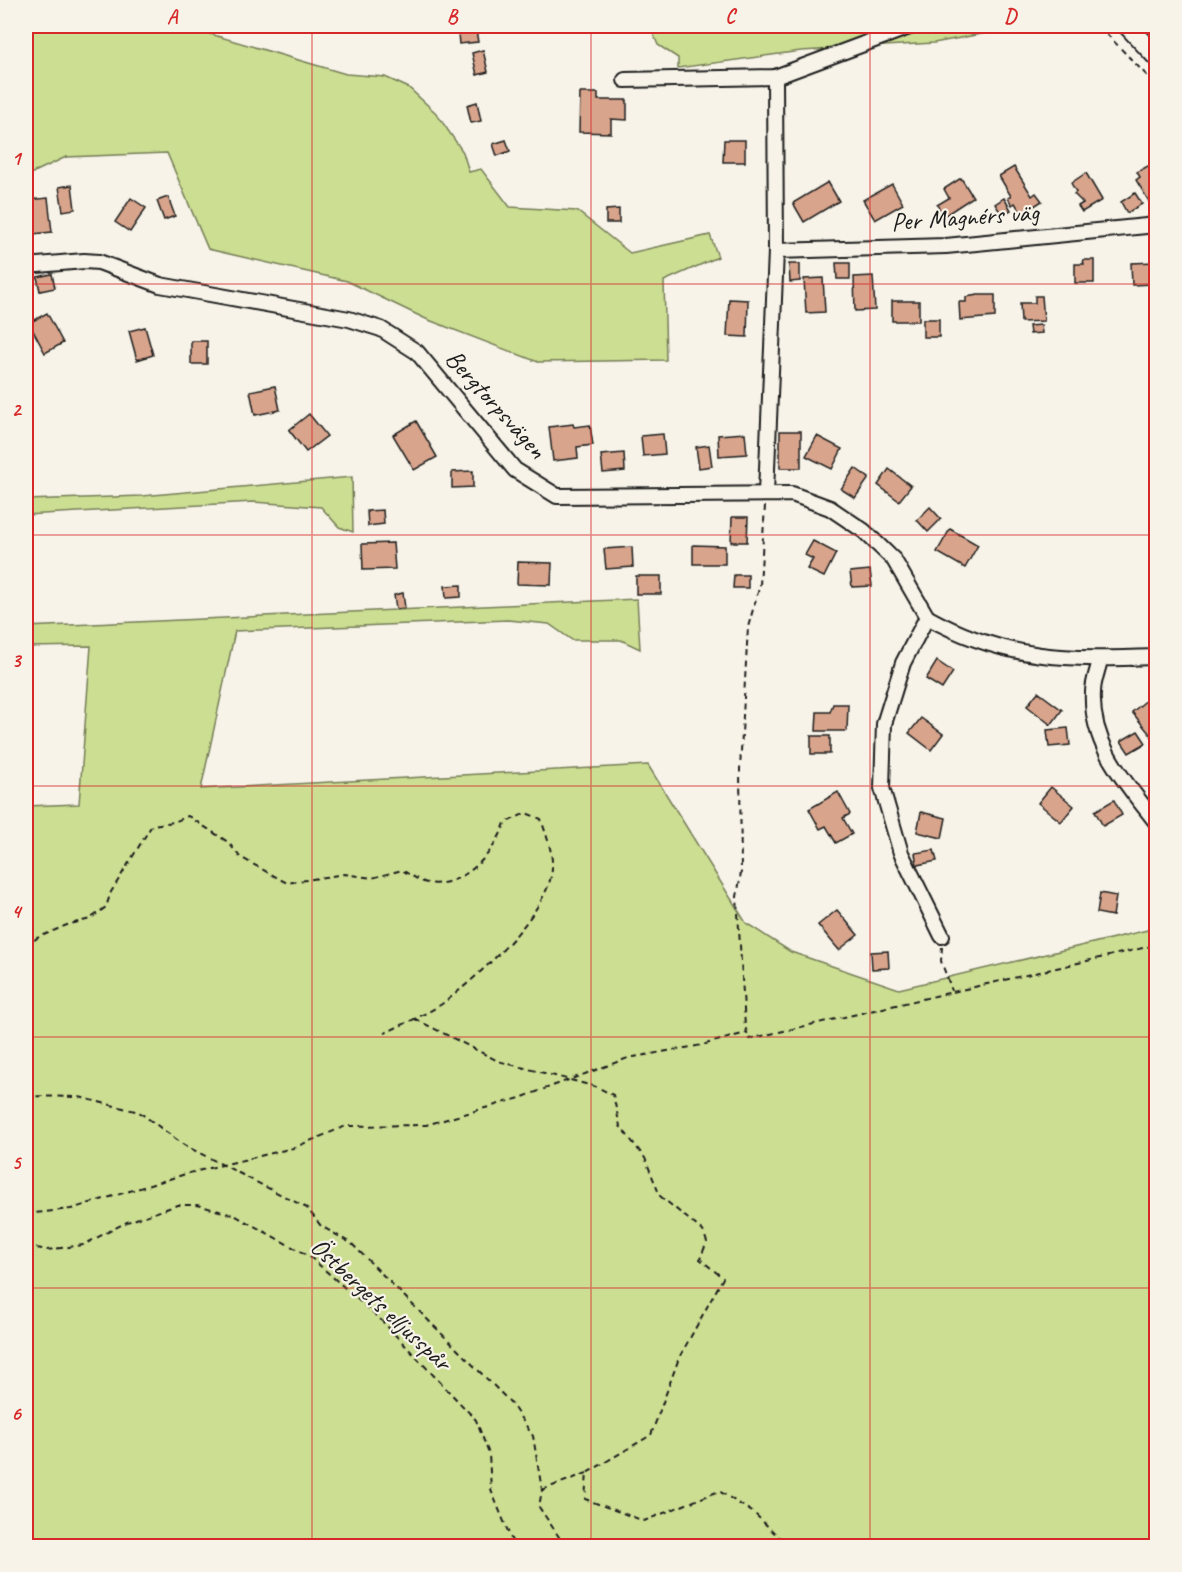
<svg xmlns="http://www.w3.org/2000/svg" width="1182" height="1572" font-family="Caveat,sans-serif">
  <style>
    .green { fill: #ccde92; stroke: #747d57; stroke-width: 1.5 }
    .building { fill: #d8a48c; stroke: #1c1c1c; stroke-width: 1.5 }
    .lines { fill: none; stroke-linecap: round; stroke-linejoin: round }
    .minor-casing { stroke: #1c1c1c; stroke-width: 18 }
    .tertiary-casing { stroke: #1c1c1c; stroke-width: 22 }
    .path { stroke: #1c1c1c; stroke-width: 2; stroke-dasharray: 6 4.5; stroke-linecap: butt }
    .minor { stroke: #f7f3e8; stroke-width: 14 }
    .tertiary { stroke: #f7f3e8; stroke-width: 18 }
    .grid { fill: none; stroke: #d62828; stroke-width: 1.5; stroke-opacity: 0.55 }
    .labels { text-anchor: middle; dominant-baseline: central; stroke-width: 4.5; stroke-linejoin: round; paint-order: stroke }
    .street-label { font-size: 26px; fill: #1c1c1c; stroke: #f7f3e8 }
    .neatline { fill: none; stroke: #d62828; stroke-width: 2 }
    .grid-label { font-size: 20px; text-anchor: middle; font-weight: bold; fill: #d62828 }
  </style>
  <rect width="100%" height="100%" fill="#f7f3e8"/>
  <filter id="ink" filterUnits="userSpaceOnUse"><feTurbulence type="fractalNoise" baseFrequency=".0167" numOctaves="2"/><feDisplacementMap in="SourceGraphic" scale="12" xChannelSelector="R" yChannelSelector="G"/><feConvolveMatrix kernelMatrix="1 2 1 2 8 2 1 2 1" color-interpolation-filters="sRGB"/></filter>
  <g filter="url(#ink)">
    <g class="green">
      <polygon points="26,26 183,26 346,74 385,77 409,88 436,113 463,152 469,172 481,169 510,207 577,211 630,253 710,235 718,257 664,281 666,360 538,362 426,319 347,281 208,249 167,153 66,157 26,176"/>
      <polygon points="650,26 1023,26 934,43 801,51 678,68 678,58 658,45"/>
      <polygon points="352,477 353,532 339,527 321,507 253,502 26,515 26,500 142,496"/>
      <polygon points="637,599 640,649 621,640 572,640 549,624 508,620 235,631 201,789 648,765 746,923 791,952 899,989 1156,928 1156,1546 26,1546 26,806 79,804 91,646 26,647 26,627"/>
    </g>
    <g class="building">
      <polygon points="476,31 478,42 459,44 458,33"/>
      <polygon points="483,50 488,72 477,75 472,53"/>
      <polygon points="580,93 598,93 598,100 627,100 627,120 611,119 611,133 579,132"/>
      <polygon points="477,102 481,121 471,123 467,105"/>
      <polygon points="506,140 510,151 497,156 493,144"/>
      <polygon points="724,140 745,140 745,162 723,162"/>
      <polygon points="1148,166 1156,180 1156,206 1153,208 1136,180 1140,177 1137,172"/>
      <polygon points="1014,167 1032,196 1036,193 1042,201 1022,214 1015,203 1012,205 1008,198 1011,196 999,176"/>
      <polygon points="1086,173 1102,200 1082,212 1078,206 1083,203 1074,194 1076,192 1071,183"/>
      <polygon points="961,178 973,197 944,216 937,205 949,198 944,189"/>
      <polygon points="828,182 839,201 804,222 793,203"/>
      <polygon points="892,184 903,204 875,220 863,200"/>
      <polygon points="72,185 75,209 63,211 59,187"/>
      <polygon points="1135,193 1142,204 1127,213 1121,202"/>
      <polygon points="168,197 175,216 164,220 157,201"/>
      <polygon points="48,198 52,232 33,234 29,200"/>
      <polygon points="131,198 146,208 130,232 115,222"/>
      <polygon points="1004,198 1011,210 1002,215 995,204"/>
      <polygon points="619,209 619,223 606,223 606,210"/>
      <polygon points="1083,260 1094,260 1094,283 1075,283 1075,264 1084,264"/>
      <polygon points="1156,262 1156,296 1155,296 1154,284 1132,285 1131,263"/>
      <polygon points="836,263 850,263 850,279 837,279"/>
      <polygon points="789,264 800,264 800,281 790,282"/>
      <polygon points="52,274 55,288 40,291 37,277"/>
      <polygon points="873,276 875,310 855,311 854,277"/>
      <polygon points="823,278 825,312 806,313 804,279"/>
      <polygon points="978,295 995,295 995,317 960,320 959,302 966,302 966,297"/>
      <polygon points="1035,296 1042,296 1044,321 1021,322 1020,303 1035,303"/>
      <polygon points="729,299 748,300 747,337 727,336"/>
      <rect x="892" y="301" width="27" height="20"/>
      <polygon points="47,313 63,343 45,353 29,323"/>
      <rect x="923" y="319" width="16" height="18"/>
      <polygon points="1041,325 1042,333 1030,334 1029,326"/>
      <polygon points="145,327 153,355 137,360 129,331"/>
      <rect x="191" y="341" width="16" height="23"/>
      <polygon points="275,386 280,410 255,415 250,391"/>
      <polygon points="309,414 327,436 306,452 289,430"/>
      <polygon points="416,421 437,457 414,470 393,435"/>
      <polygon points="573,424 574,427 590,425 593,445 577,447 578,458 553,461 549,427"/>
      <rect x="780" y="431" width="21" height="37"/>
      <polygon points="745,433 747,454 719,456 718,435"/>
      <polygon points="663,434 665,454 643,456 641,436"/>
      <polygon points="817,436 842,449 832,469 806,456"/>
      <polygon points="709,445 712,466 699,468 696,447"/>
      <polygon points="624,453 625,471 603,473 601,455"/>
      <polygon points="855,468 869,478 855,498 841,489"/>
      <polygon points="889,469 911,486 899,501 878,485"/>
      <polygon points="473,471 473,487 452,488 452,472"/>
      <polygon points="930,507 941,519 928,532 917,520"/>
      <polygon points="383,510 384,524 368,526 367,511"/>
      <polygon points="732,517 748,517 747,542 731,542"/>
      <polygon points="950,529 978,545 965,568 937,552"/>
      <polygon points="813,541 836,553 824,577 807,569 813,559 805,555"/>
      <polygon points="393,543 395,569 363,570 362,544"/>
      <polygon points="693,545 725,546 725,564 693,564"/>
      <polygon points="632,547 633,567 606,569 604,549"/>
      <polygon points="518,562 552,563 551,585 517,584"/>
      <polygon points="870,570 872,586 852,587 850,572"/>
      <polygon points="734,575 748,575 748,588 733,588"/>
      <rect x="636" y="576" width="25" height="18"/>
      <polygon points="461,585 461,597 446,598 445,586"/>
      <polygon points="403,593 405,608 396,609 394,595"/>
      <polygon points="937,661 953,672 942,689 926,679"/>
      <polygon points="1038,692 1062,710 1051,725 1027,706"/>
      <polygon points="1148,699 1156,710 1156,735 1153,738 1132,712"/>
      <polygon points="833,704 848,704 847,731 816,731 817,712 830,712"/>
      <polygon points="921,718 943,734 931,750 909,733"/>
      <polygon points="1068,728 1070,745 1049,747 1047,730"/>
      <polygon points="1138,731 1146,743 1129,753 1121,741"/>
      <rect x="811" y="736" width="19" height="18"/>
      <polygon points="1051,787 1074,806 1061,822 1038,803"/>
      <polygon points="838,792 850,814 843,818 852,834 836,843 826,826 820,829 809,809"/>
      <polygon points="1114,800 1122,815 1103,826 1095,811"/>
      <polygon points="921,812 946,818 942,838 917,832"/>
      <polygon points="934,850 937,861 917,865 915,853"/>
      <polygon points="1100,893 1116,896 1113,916 1097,913"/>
      <polygon points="837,910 858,935 839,950 818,925"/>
      <polygon points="888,951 889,968 872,969 871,952"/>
    </g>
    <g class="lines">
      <defs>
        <g id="minor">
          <polyline points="625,80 775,77 912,26"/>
          <polyline points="776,251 946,246 1156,225"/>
          <polyline points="26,266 84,261 99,262 160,285 349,319 381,329 417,352 515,470 557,496 792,494 830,508 864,531 894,560 927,617"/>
          <polyline points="766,493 776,251 775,77"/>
          <polyline points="927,617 903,663 884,724 882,788 901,853 942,936"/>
          <path d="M927,617C1006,661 1069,660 1156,657"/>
          <path d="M1100,660C1098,670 1093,681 1093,692C1090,745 1126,783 1156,822"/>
        </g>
        <polyline id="tertiary" points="1128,26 1156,56"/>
      </defs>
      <use href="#minor" class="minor-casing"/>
      <use href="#tertiary" class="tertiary-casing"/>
      <g class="path">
        <polyline points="1099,26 1156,85"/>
        <polyline points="765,506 760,585 748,627 740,769 741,872 737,897 745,1026 749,1039 1156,945"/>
        <path d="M26,947L37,938L67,925L90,919L106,907L111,892L152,825L174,822L188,816L228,842L240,857L287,883L344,874L372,878L402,870C409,874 419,881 427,883C462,889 495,853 505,823L526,813L541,819C546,835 553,851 552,868C551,910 478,977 446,1001C428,1014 405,1023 385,1033"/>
        <polyline points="942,947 941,961 952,991"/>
        <polyline points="1150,947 1156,960"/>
        <polyline points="1156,1010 1156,1015"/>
        <polyline points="415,1019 498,1061 597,1087 613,1095 620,1126 645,1158 660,1196 703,1231 707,1242 700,1259 723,1278 679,1358 651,1435 587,1473 585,1499 644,1521 719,1491 754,1513 788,1546"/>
        <polyline points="26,1096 79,1097 139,1112 184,1145 307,1208 321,1226 352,1244 510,1402 533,1436 542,1490 539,1507 565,1546"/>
        <polyline points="26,1214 71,1209 189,1173 293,1148 346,1126 426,1125 520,1098 628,1058 702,1045 746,1033"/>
        <polyline points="26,1246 47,1250 83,1245 127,1222 178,1205 197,1205 234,1215 309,1256 382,1321 476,1420 489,1454 491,1490 514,1546"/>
        <polyline points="542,1490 587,1473"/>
      </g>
      <use href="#minor" class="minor"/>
      <use href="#tertiary" class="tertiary"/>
    </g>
  </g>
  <path class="grid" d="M312,26V1546M591,26V1546M870,26V1546M26,284H1156M26,535H1156M26,786H1156M26,1037H1156M26,1288H1156"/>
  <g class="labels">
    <g class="street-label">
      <text transform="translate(965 217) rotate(-4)">Per Magnérs väg</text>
      <text transform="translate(496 404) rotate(48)">Bergtorpsvägen</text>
      <text transform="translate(381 1304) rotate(43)">Östbergets elljusspår</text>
    </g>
  </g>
  <rect width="1182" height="1572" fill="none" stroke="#f7f3e8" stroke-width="66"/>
  <rect x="33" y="33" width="1116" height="1506" class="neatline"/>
  <g class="grid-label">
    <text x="172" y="23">A</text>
    <text x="452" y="23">B</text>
    <text x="730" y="23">C</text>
    <text x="1010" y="23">D</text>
    <text x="16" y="165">1</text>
    <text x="16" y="416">2</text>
    <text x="16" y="667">3</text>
    <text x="16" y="918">4</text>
    <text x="16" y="1169">5</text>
    <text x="16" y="1420">6</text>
  </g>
</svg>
